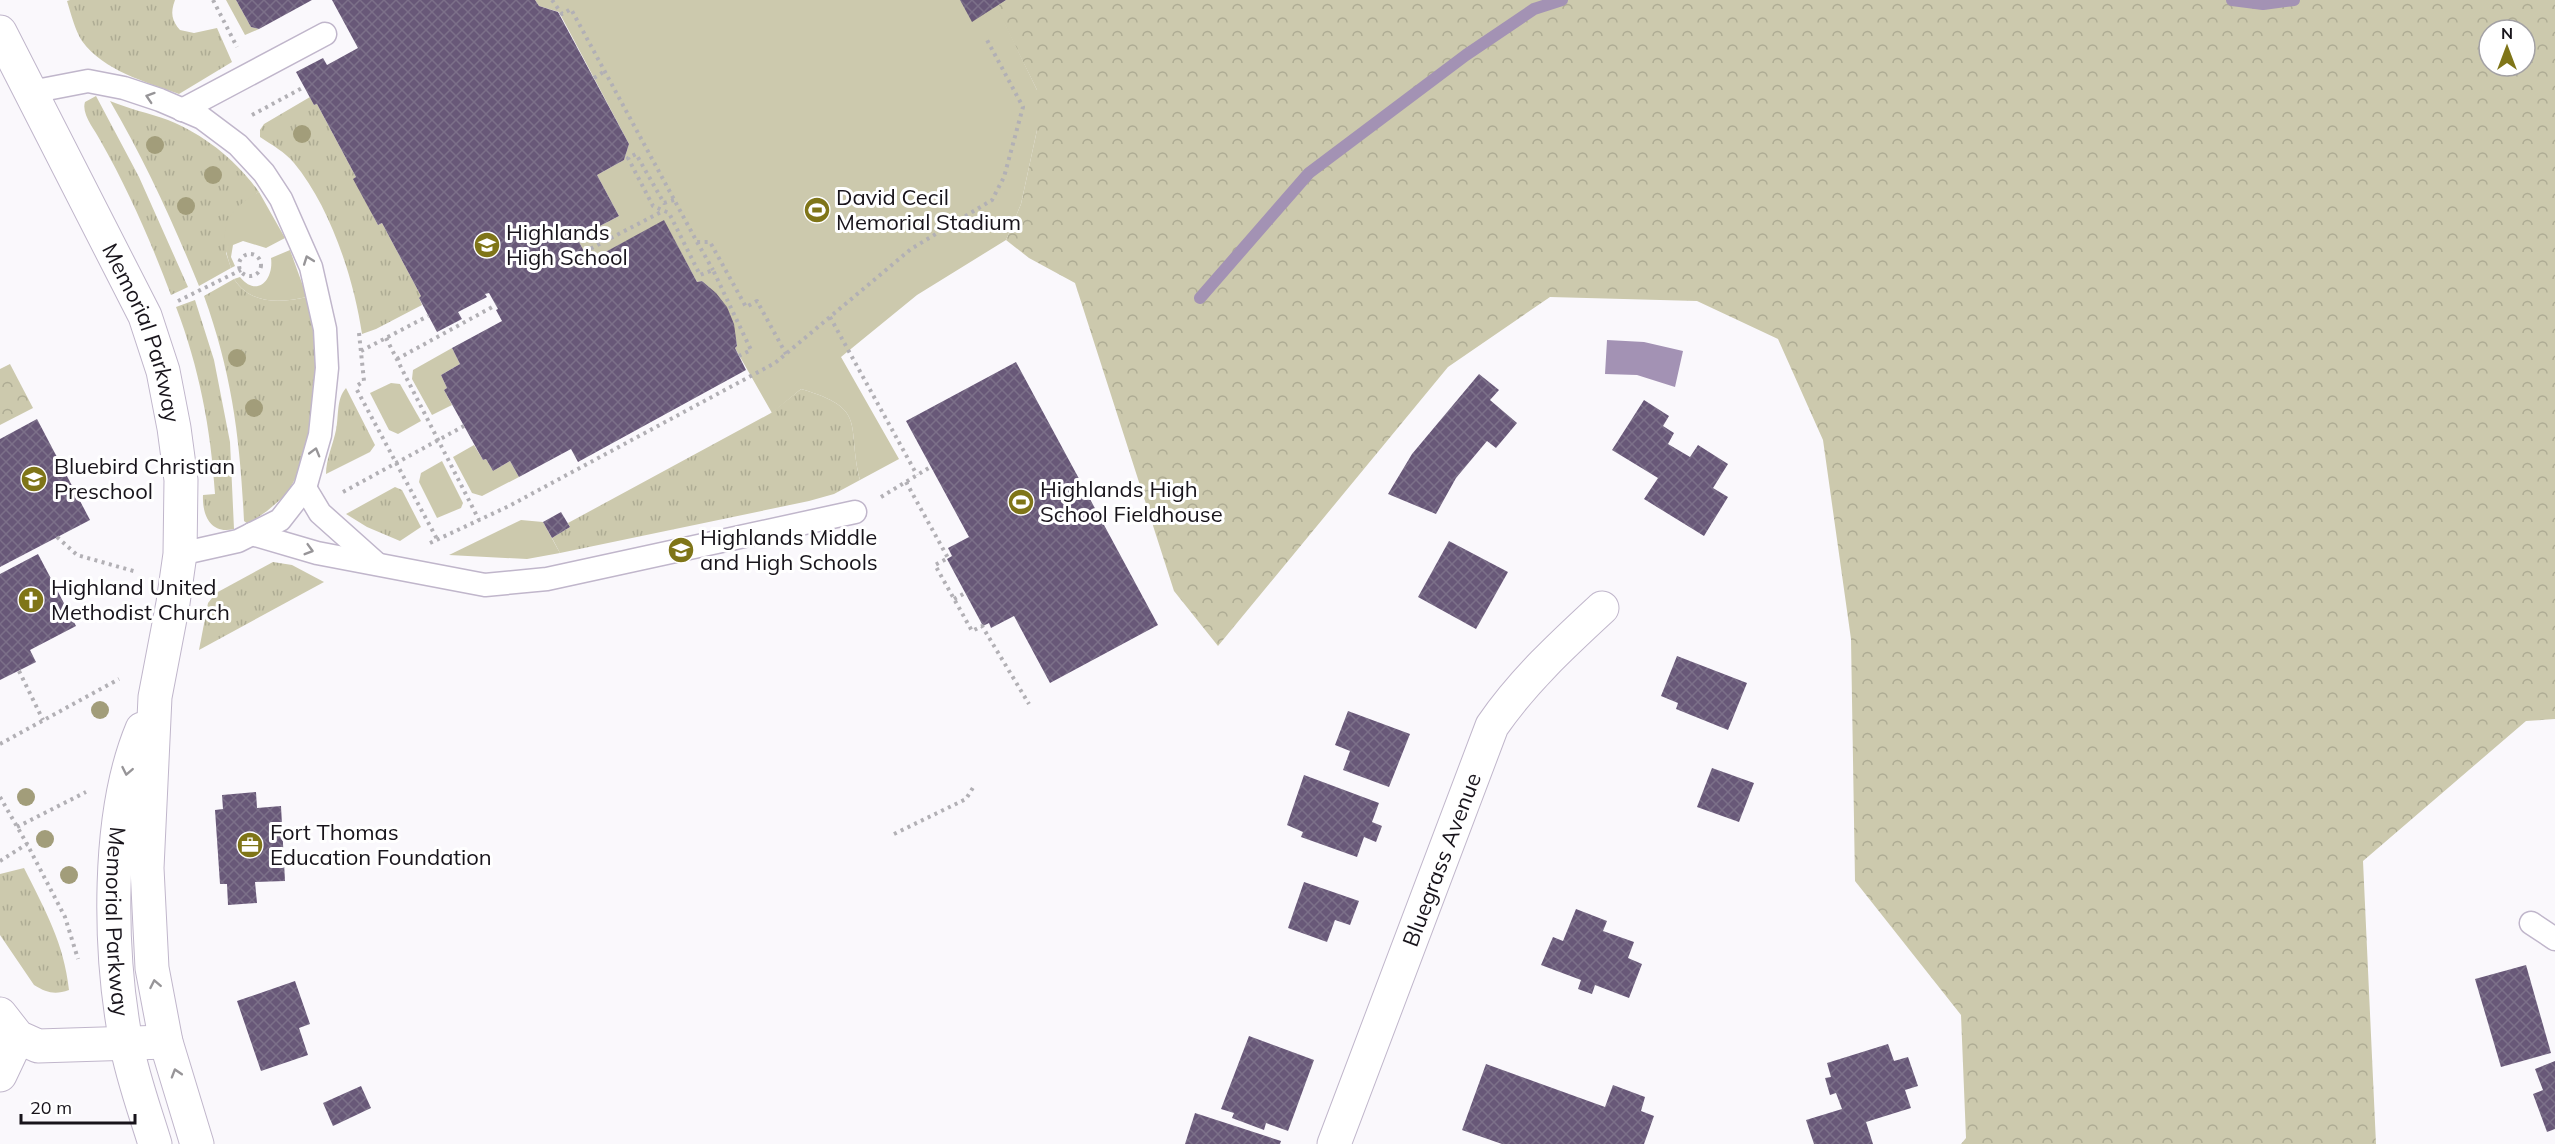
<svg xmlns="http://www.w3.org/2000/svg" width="2555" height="1144" font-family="Mulish,sans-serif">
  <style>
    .grass { fill: url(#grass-tufts) }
    .forest { fill: url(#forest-crowns); fill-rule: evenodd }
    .garden { fill: #ccc9ad }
    .water { fill: #a392b4 }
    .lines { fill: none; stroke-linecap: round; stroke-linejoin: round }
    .stream { stroke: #a392b4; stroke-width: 12 }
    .building { fill: url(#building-cross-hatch) }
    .service-casing { stroke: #c0b6cb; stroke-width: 25 }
    .minor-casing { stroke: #c0b6cb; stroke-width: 35 }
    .secondary-casing { stroke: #c0b6cb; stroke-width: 35 }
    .path { stroke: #b2b0b5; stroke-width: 4; stroke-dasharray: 3 4.5; stroke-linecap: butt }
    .service { stroke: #fff; stroke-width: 22 }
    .minor { stroke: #fff; stroke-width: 33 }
    .secondary { stroke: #fff; stroke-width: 33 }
    .tree { fill: #a29d7a }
    .oneway { stroke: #979598 }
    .labels { text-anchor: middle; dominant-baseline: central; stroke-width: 6; stroke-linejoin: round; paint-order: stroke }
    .poi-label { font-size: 22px; fill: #18141b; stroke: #fff; text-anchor: start }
    .street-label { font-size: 22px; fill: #18141b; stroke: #fff }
  </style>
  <defs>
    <pattern id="grass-tufts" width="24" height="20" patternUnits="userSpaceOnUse" patternTransform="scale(1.5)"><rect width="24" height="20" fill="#ccc9ad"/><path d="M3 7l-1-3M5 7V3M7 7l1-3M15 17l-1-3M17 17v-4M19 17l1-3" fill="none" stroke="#aeac94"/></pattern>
    <pattern id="forest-crowns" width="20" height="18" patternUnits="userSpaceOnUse" patternTransform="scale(1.5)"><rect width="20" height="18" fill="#ccc9ad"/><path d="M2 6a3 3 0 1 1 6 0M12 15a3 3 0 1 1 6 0" fill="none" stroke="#aeac94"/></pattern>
    <pattern id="building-cross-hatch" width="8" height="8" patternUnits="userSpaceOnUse" patternTransform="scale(1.5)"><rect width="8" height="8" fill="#685878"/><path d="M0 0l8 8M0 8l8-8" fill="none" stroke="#7c7089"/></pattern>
  </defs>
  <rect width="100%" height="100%" fill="#faf8fc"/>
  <g class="grass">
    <path d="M70,0H175C170,13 172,21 180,30L194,33L217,28L232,62L179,94C146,82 104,71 82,41C75,30 71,14 67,1Z"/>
    <path d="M96,96L139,177L188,287L171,295C151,242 128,189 100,140C95,130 81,114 85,102Z"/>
    <path d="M310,97L314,105L317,104L356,177L354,179L378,225L382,223L421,296L419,298L422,305L376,329L362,334C354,279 330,206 294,163C285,152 272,145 260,137V130L264,124Z"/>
    <path d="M110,101C129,109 149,113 168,120C205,135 236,160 259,192L256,194L226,253L231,268L199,286C173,222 145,161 110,101Z"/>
    <path d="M234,279C251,305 280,303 307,297L314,326L316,350L317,401L301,468L287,494L267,511L248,524L244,521C240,438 232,374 204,296Z"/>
    <path d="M195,300L214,360L230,442L234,529C210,535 202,514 203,495L215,494C211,429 199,367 176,307Z"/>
    <path d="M346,388L375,445L370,452L326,474C326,459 333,445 336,430C339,416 336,399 346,388Z"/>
    <path d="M801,389C869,409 846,424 860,480L834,494L809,501L560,553L552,538L570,527L568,523L771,413Z"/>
    <polygon points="395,487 402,490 421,527 400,541 367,527 346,514"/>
    <polygon points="273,562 292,565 324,582 199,650 208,603 216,593"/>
    <path d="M24,868C45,910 64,943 69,990C55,995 47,993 34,985L0,935V874Z"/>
  </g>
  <g class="forest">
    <path d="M1006,0H2555V719L2526,721L2363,861L2376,1144H1961L1966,1138L1961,1015L1855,881L1851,639L1823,440L1778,339L1697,301L1550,297L1448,367L1218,646L1174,591L1075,283L1029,258L1006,240L1021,204L1037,130V90L996,7ZM2489,30H2525V66H2489Z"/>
    <polygon points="10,364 33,408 0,425 0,369"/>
  </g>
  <g class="garden">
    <polygon points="226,0 236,0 251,27 259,29 245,35"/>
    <path d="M535,0H1006L997,7L1037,90V130L1021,204L1006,240L917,295L841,357L899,459L860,480C846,424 869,409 801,389L772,413L735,348L737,346C733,317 724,299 702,281L697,282L664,221L589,261L577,238L619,216L597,175L624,160L629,144L559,12L539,6Z"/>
    <path d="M259,192L285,238L266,248L243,241L233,245L231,257L235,266L231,268C218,232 224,211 259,192Z"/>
    <path d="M290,250L307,297C280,303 251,305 234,279L240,277C257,298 274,280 271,258Z"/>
    <polygon points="452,348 460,364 441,375 447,388 444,390 452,405 432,415 412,379 413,370"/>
    <polygon points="391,383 400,384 421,421 398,434 389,430 370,393"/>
    <polygon points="474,445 483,460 486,459 493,471 510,461 519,477 482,496 472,493 453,457"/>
    <polygon points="442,461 463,503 461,508 437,518 419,482 421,473"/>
    <polygon points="521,520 543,522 560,553 527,559 449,555"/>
  </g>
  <polygon class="water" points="1607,340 1644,342 1683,351 1675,387 1637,375 1605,374"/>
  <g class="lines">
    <g class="stream">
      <polyline points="2232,0 2263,4 2294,0"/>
      <polyline points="1200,298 1309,173 1466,55 1534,9 1562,0"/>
    </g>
  </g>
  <g class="building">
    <polygon points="236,0 312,0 259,29 251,27"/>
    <polygon points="332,0 535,0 539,6 558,12 629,144 624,160 597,175 619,216 577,238 589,261 664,220 697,282 702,281 716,293 727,307 734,324 737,346 735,348 746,370 578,462 571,449 519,477 510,461 493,471 486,459 483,460 444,390 447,388 441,375 460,364 452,348 502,321 496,310 498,309 489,293 485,294 487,297 458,312 462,319 437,332 419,298 421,296 382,223 378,225 353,179 356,177 317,104 314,105 296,72 323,58 327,65 358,48"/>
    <polygon points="960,0 1006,0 972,22"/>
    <polygon points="1016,362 1158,625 1050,683 1014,616 991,628 989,623 983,626 947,559 952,556 948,548 969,537 906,421"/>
    <polygon points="1479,374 1499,390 1490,400 1517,423 1496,448 1487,441 1456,478 1436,514 1388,494 1412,454"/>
    <polygon points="1644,400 1669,416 1663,426 1674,433 1668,444 1690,457 1698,445 1728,464 1713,488 1728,497 1704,536 1644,499 1658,478 1612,450"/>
    <polygon points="37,419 90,520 0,567 0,439"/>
    <polygon points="561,512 570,527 552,538 543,522"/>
    <polygon points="1449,541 1508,572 1476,629 1418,597"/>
    <polygon points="38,554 76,626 30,650 36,662 0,680 0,574"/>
    <polygon points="1677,656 1747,683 1728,730 1676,709 1678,703 1661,696"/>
    <polygon points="1348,711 1410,734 1389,787 1343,770 1350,751 1335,745"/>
    <polygon points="1712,768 1754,783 1739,822 1697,807"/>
    <polygon points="1304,775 1379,803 1372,822 1382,826 1376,842 1364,837 1357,857 1301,837 1303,832 1287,825"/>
    <polygon points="256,792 257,808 281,806 285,881 255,882 257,903 228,905 227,884 220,884 215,810 223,809 222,795"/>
    <polygon points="1304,882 1359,901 1350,925 1335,920 1327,942 1288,928"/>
    <polygon points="1576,909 1607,921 1603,931 1634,942 1628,958 1642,964 1629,998 1595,985 1592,994 1578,989 1581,980 1541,965 1553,937 1563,941"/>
    <polygon points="2526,965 2551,1053 2501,1067 2475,979"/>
    <polygon points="295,981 310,1024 299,1028 308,1055 261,1071 237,1001"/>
    <polygon points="1249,1036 1314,1060 1288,1131 1266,1123 1264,1130 1232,1118 1234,1113 1221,1109"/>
    <polygon points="1888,1044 1894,1061 1908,1057 1918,1086 1905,1090 1911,1108 1866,1122 1873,1144 1814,1144 1806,1120 1842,1109 1836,1093 1830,1095 1825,1078 1831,1077 1827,1063"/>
    <polygon points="2555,1061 2555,1129 2547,1132 2533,1094 2543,1090 2535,1069"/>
    <polygon points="1486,1064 1605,1107 1613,1085 1645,1097 1641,1111 1654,1116 1644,1144 1502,1144 1462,1130"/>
    <polygon points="361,1086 371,1108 333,1126 323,1103"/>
    <polygon points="1195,1113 1281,1141 1280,1144 1185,1144"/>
  </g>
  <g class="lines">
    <defs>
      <g id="service">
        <polyline points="31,92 88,81 124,88 160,100 202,118 238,145 264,173 281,199 311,267 325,329 327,368 320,435 305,488 280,520 238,541 180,554"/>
        <polyline points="182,110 325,34"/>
        <polyline points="305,488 320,513 376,563"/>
        <polyline points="252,534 317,553 485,585 547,579 855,512"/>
        <polyline points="2531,923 2555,939"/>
      </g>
      <g id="minor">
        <polyline points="0,1014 18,1037 38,1046 166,1042"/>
        <polyline points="0,1075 18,1037"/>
        <path id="s1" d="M1334,1144L1492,726C1523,681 1562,645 1602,608"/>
      </g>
      <g id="secondary">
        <path id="s2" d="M0,32L145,316L163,371L174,428L181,480L180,554L173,603L155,697L147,868L152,968L166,1042L197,1144"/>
        <path id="s3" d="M142,729C106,815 109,951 126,1042C132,1076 145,1111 155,1144"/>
      </g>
    </defs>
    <use href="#service" class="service-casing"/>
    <use href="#minor" class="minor-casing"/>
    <use href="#secondary" class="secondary-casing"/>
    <g class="path">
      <polyline points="213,0 237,47"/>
      <polyline points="552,0 562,14 571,9 697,242 710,242 746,307 757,301 786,354"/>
      <polyline points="594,78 605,71"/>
      <polyline points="252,115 304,87"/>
      <polyline points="674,200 664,203 636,154 628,158 653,206 669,213 700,275 713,270 751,350 739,356"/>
      <polyline points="697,242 713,270"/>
      <polyline points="584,252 663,211"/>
      <circle cx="250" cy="265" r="11"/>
      <polyline points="178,301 241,270"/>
      <polyline points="830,317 917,475"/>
      <polyline points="386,338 479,520"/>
      <polyline points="361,351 428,316"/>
      <polyline points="397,359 496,305"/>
      <polyline points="358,385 364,381 359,333"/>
      <polyline points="357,390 437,539"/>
      <polyline points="906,482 948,558 935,565 972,631 982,626 1029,704"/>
      <polyline points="343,492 464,426"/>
      <polyline points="881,497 932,466"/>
      <polyline points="57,537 77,555 137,572"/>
      <polyline points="430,543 509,506 775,363 911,249 992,200 1004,177 1023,107 987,40"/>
      <polyline points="954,599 965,593"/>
      <polyline points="19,671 43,720"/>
      <polyline points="0,744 119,679"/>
      <polyline points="0,797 27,844"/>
      <polyline points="17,827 86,792"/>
      <polyline points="894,834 966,799 974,786"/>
      <polyline points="0,861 27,844 65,917 78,959"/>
    </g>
    <use href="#service" class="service"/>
    <use href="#minor" class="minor"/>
    <use href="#secondary" class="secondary"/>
  </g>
  <g class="tree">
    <circle cx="302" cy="134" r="9"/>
    <circle cx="155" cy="145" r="9"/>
    <circle cx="213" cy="175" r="9"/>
    <circle cx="186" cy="206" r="9"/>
    <circle cx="237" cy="358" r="9"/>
    <circle cx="254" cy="408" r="9"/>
    <circle cx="100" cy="710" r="9"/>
    <circle cx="26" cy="797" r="9"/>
    <circle cx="45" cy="839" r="9"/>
    <circle cx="69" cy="875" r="9"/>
  </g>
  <defs><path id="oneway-chevron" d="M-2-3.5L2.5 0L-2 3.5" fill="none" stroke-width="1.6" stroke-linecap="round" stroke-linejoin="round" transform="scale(1.5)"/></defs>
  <g class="oneway">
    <use href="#oneway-chevron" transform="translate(150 97) rotate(-162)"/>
    <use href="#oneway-chevron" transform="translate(308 260) rotate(-110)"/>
    <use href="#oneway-chevron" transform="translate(315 452) rotate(-74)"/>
    <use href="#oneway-chevron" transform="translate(309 550) rotate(16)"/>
    <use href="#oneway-chevron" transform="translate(127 771) rotate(101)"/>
    <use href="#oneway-chevron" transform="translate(155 984) rotate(-101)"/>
    <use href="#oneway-chevron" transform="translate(176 1073) rotate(-107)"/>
  </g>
  <defs>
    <symbol id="stadium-disc" viewBox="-11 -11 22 22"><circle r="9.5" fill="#7f7518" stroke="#fff"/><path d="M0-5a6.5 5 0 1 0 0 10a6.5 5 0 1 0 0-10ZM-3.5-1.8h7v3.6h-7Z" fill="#fff"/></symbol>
    <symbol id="school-disc" viewBox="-11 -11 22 22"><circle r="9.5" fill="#7f7518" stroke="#fff"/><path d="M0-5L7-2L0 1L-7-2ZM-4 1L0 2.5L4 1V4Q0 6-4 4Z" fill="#fff"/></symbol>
    <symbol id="church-disc" viewBox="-11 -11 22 22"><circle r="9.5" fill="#7f7518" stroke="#fff"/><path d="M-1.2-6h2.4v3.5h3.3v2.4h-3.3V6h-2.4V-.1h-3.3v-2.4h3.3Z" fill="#fff"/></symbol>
    <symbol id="office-disc" viewBox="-11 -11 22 22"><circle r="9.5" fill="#7f7518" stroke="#fff"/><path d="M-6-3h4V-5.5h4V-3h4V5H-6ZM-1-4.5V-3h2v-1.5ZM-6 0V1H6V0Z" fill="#fff"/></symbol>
  </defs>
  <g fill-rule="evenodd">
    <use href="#stadium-disc" x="802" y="195" width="30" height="30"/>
    <use href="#school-disc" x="472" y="230" width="30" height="30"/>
    <use href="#school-disc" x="19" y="464" width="30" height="30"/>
    <use href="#stadium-disc" x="1006" y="487" width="30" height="30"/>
    <use href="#school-disc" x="666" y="535" width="30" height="30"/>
    <use href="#church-disc" x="16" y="585" width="30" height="30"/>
    <use href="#office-disc" x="235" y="830" width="30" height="30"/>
  </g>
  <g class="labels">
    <g class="poi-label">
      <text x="836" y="197">David Cecil<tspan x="836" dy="25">Memorial Stadium</tspan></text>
      <text x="506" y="232">Highlands<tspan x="506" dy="25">High School</tspan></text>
      <text x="54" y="466">Bluebird Christian<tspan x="54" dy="25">Preschool</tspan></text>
      <text x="1040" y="489">Highlands High<tspan x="1040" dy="25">School Fieldhouse</tspan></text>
      <text x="700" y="537">Highlands Middle<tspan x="700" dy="25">and High Schools</tspan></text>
      <text x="51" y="587">Highland United<tspan x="51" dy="25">Methodist Church</tspan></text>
      <text x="270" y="832">Fort Thomas<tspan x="270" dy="25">Education Foundation</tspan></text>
    </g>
    <g class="street-label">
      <text stroke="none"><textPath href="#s2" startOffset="334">Memorial Parkway</textPath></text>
      <text stroke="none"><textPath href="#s1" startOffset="304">Bluegrass Avenue</textPath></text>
      <text stroke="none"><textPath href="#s3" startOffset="196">Memorial Parkway</textPath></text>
    </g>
  </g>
  <g transform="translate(2507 48)"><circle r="28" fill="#ffffff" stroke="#a3a1a4" stroke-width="1.5"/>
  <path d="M0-4.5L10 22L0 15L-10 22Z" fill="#7f7518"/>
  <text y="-9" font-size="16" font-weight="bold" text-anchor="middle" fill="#18141b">N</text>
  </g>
  <path d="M21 1114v9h114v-9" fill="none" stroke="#18141b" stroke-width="3"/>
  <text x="30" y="1114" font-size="18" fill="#18141b" stroke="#ffffff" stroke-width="4.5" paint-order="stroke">20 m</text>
</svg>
